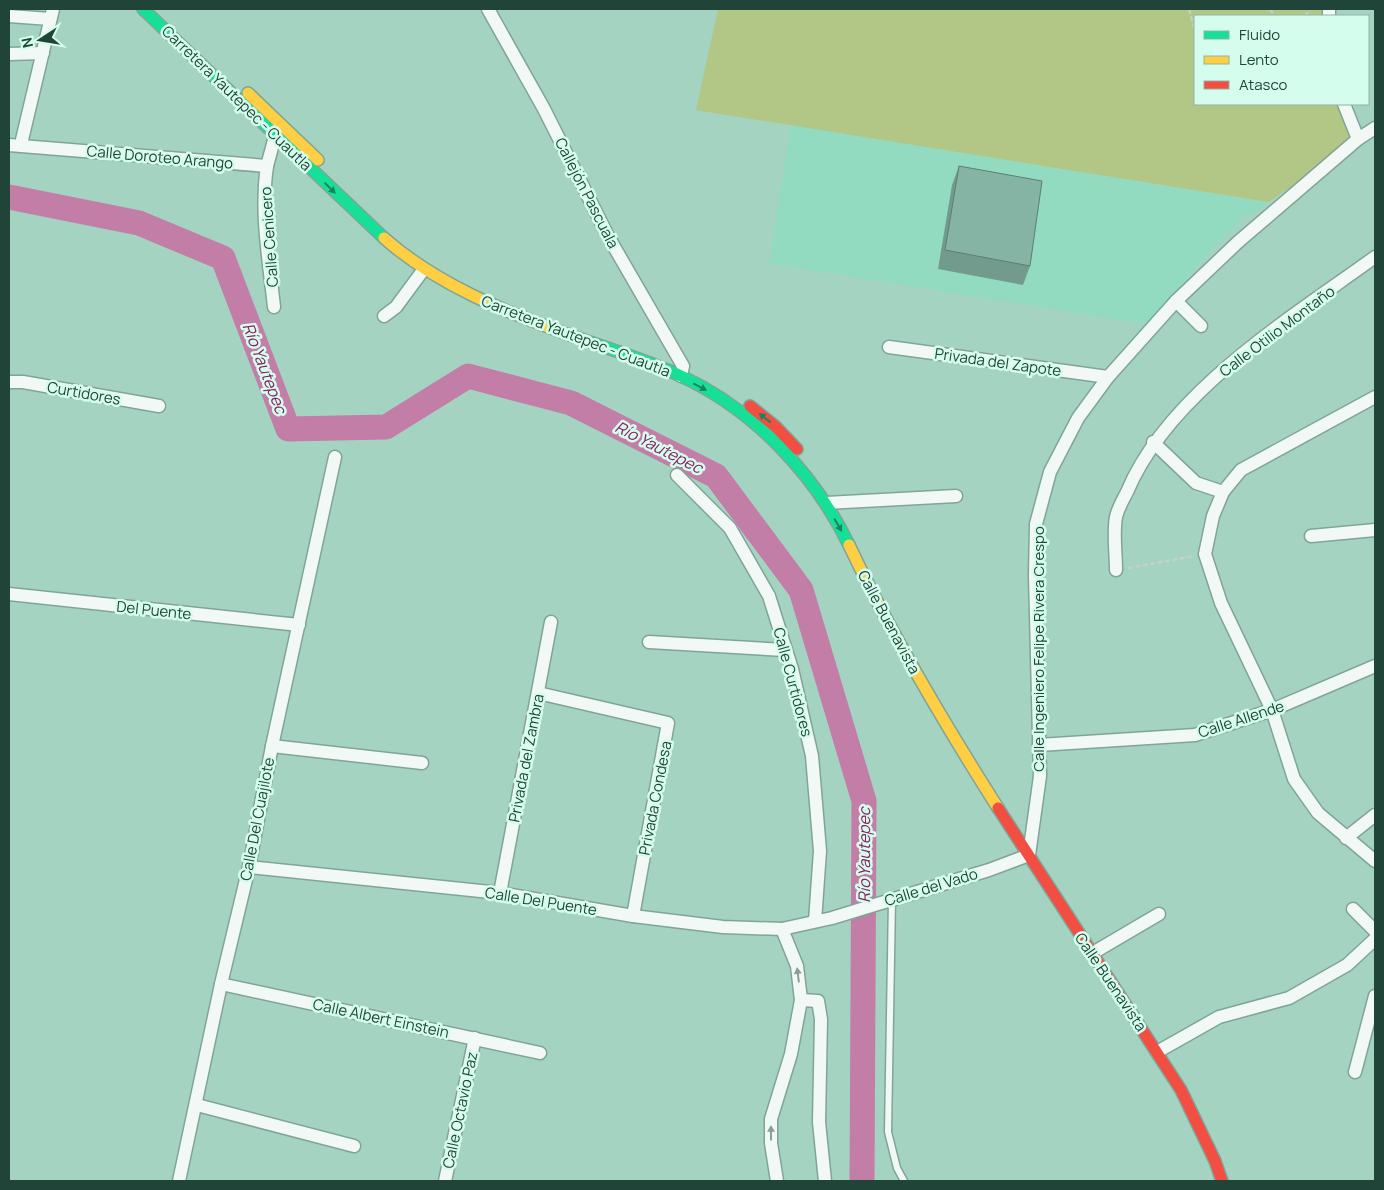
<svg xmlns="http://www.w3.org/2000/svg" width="1384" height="1190" font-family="Manrope,sans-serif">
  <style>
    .built { fill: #92dbc0 }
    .green { fill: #b2c685 }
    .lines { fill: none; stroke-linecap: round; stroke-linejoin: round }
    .river { stroke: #c27ea6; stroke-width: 25 }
    .lane-casing { stroke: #80a598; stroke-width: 9 }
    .street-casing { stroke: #80a598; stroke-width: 15 }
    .fast-casing { stroke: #80a598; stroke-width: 14 }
    .slow-casing { stroke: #80a598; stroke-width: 14 }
    .jam-casing { stroke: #80a598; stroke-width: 14 }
    .path { stroke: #c3d1cc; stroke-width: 2.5; stroke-dasharray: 5 2.5; stroke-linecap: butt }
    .lane { stroke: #f2f8f6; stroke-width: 6 }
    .street { stroke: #f2f8f6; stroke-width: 12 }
    .fast { stroke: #16e098; stroke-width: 11 }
    .slow { stroke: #ffcf43; stroke-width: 11 }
    .jam { stroke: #f24e42; stroke-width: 11 }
    .wall { fill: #729b8d }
    .building { fill: #85b4a4; stroke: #5d7e73 }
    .oneway { fill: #1d825e }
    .oneway2 { fill: #8a9e97 }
    .labels { text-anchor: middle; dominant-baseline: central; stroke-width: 5; stroke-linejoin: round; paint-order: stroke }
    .street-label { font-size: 15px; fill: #214438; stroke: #d5fded }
    .water-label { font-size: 16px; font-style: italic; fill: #8c2060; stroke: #d5fded }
  </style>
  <rect width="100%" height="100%" fill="#a5d3c2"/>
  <polygon class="built" points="791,124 1269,202 1257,211 1244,215 1188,275 1187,288 1151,325 769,263"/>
  <polygon class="green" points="718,9 1329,9 1329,16 1195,16 1195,104 1344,104 1358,139 1269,202 696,110"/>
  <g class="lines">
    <polyline class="river" points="9,197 139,223 223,258 288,429 386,427 468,376 571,403 716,476 801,590 864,801 862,1181"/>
    <defs>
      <polyline id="lane" points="892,899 888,1132 897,1168 904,1181"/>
      <g id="street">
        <polyline points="488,9 544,109 609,238 683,366 681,376"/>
        <polyline points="1329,9 1329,16"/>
        <polyline points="9,16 50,19"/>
        <polyline points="9,54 43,53"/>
        <polyline points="1344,104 1358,139"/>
        <polyline points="21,144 53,9"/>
        <polyline points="9,145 267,166 277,129"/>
        <path d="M267,166C260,213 269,260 274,307"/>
        <polyline points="1176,301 1201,326"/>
        <polyline points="384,316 396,307 424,269"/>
        <polyline points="889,347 1108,377"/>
        <polyline points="9,382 23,382 159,406"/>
        <polyline points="1375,397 1241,470 1223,492 1213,516 1205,554 1221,603 1272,710 1294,779 1318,813 1375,861"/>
        <polyline points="1153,442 1196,483 1223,492"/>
        <polyline points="677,475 730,528 769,596 792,669 812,756 820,851 815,921"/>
        <polyline points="826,503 956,496"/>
        <polyline points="1311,536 1375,530"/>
        <path d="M1116,570C1116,553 1113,533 1116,517C1118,508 1123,500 1127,492C1168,393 1291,318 1375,257"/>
        <polyline points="9,594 299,625"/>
        <polyline points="649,642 785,650"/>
        <polyline points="538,693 668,723 633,916"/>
        <polyline points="1039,745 1195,735 1272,710 1375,666"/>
        <polyline points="272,746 422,763"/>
        <polyline points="1346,838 1375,815"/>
        <polyline points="249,867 500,893 633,916 723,927 782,929 832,918 989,870 1029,855 1040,776 1035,575 1036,524 1050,472 1078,418 1108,377 1176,301 1238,242 1358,139 1375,128"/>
        <polyline points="500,893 551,622"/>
        <polyline points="1353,909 1375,931"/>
        <polyline points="1091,954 1159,914"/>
        <polyline points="221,984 540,1053"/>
        <polyline points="801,1000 818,1001 821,1019 819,1122 825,1181"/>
        <polyline points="1157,1052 1219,1017 1289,998 1347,965 1375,939"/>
        <polyline points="1355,1072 1375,996"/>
        <polyline points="197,1105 354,1146"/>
        <polyline points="179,1181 221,984 249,867 272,746 335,457"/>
        <polyline points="445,1181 475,1038"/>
        <polyline points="777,1181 771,1143 771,1119 791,1054 801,1000 797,966 782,929"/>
      </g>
      <g id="fast">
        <polyline points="143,9 384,238"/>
        <path d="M567,334C605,348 645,359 681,376C754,410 814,473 849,545"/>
      </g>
      <g id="slow">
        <polyline points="248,93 318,160"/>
        <path d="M384,238C436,284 503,311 567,334"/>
        <path d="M849,545C892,636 944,723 998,808"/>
      </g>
      <g id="jam">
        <polyline points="750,406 776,427 797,449"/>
        <polyline points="998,808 1181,1090 1215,1161 1222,1181"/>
      </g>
    </defs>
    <use href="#lane" class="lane-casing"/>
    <use href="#street" class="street-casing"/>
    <use href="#fast" class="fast-casing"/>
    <use href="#slow" class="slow-casing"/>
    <use href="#jam" class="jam-casing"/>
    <g class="path">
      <polyline points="1189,9 1195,31"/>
      <polyline points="1270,9 1275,16"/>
      <polyline points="1305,16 1311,9"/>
      <polyline points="1128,568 1194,556"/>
    </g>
    <use href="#lane" class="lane"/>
    <use href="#street" class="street"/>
    <use href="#fast" class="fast"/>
    <use href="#slow" class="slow"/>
    <use href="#jam" class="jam"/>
  </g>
  <polygon class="wall" points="959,166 1030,266 1023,285 938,269 952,185"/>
  <polygon class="building" points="959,166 1042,181 1030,266 945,250"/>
  <defs><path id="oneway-solid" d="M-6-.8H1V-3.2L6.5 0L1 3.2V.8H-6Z" transform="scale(1.25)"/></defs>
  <g class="oneway">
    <use href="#oneway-solid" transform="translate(330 188) rotate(44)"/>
    <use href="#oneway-solid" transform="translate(700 387) rotate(28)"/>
    <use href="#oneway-solid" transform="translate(765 418) rotate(-142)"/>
    <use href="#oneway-solid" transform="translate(838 525) rotate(60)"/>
  </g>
  <g class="oneway2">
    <use href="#oneway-solid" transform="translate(798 975) rotate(-97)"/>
    <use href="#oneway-solid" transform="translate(771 1133) rotate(-90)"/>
  </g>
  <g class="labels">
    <g class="street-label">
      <text transform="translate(237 98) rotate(44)">Carretera Yautepec - Cuautla</text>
      <text transform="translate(160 157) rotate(5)">Calle Doroteo Arango</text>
      <text transform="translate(587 193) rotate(63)">Callejón Pascuala</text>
      <text transform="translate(269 237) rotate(-94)">Calle Cenicero</text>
      <text transform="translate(1277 331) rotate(-37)">Calle Otilio Montaño</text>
      <text transform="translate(576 336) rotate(21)">Carretera Yautepec - Cuautla</text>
      <text transform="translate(998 362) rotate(8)">Privada del Zapote</text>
      <text transform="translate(84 393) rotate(10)">Curtidores</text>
      <text transform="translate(154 610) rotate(6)">Del Puente</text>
      <text transform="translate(889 622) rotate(62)">Calle Buenavista</text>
      <text transform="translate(1038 649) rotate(-90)">Calle Ingeniero Felipe Rivera Crespo</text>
      <text transform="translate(793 682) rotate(75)">Calle Curtidores</text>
      <text transform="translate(1241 719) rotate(-18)">Calle Allende</text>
      <text transform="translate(526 758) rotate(-79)">Privada del Zambra</text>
      <text transform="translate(655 798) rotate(-79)">Privada Condesa</text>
      <text transform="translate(257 819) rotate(-79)">Calle Del Cuajilote</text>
      <text transform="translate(931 887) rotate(-17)">Calle del Vado</text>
      <text transform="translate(541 901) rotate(9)">Calle Del Puente</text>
      <text transform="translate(1111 982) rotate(56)">Calle Buenavista</text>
      <text transform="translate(381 1018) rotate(12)">Calle Albert Einstein</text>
      <text transform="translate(460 1110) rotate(-78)">Calle Octavio Paz</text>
    </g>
    <g class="water-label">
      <text transform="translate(265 368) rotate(69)">Río Yautepec</text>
      <text transform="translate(659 447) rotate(27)">Río Yautepec</text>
      <text transform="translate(864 855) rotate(-90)">Río Yautepec</text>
    </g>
  </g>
  <rect width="1384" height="1190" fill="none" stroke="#214438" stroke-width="20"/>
  <rect x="1194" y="15" width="175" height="90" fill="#d5fded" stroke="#8db3a5"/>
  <rect x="1204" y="31" width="25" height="8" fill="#16e098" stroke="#8db3a5"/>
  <text x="1239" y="40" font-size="15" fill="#214438">Fluido</text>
  <rect x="1204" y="56" width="25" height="8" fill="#ffcf43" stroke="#8db3a5"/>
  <text x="1239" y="65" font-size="15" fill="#214438">Lento</text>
  <rect x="1204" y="81" width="25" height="8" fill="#f24e42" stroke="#8db3a5"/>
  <text x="1239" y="90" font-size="15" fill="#214438">Atasco</text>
  <g transform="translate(40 40) rotate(258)" stroke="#d5fded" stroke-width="4" paint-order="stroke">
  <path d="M0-4L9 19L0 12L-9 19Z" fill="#214438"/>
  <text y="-8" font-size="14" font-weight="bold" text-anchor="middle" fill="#214438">N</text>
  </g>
</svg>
